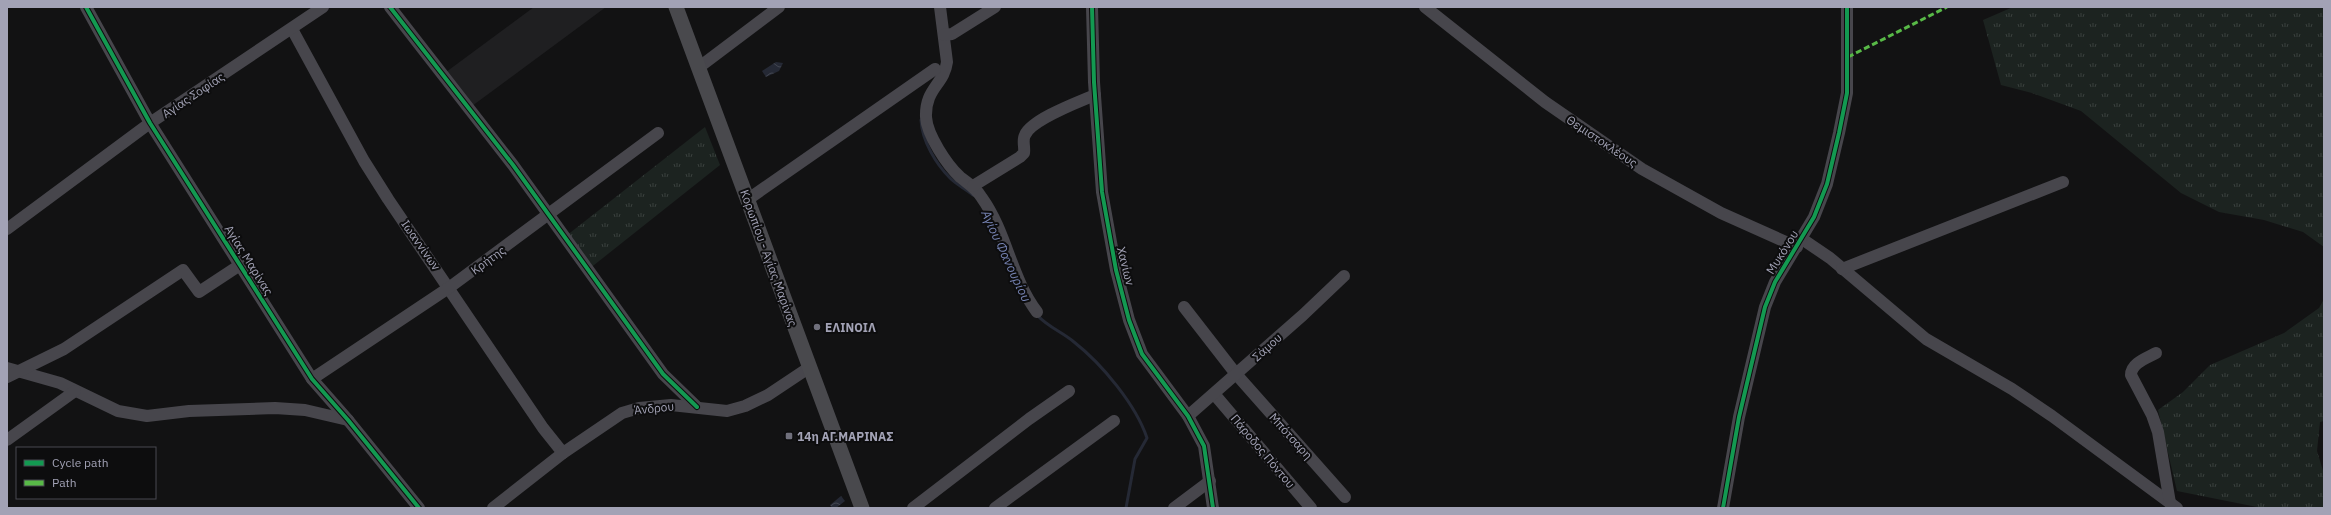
<svg xmlns="http://www.w3.org/2000/svg" width="2331" height="515" font-family="'IBM Plex Sans',sans-serif">
  <style>
    .built { fill: #1f1f21 }
    .grass { fill: url(#grass-tufts) }
    .water { fill: url(#water-waves) }
    .lines { fill: none; stroke-linecap: round; stroke-linejoin: round }
    .stream { stroke: #252935; stroke-width: 3 }
    .minor { stroke: #47464c; stroke-width: 12 }
    .major { stroke: #49494d; stroke-width: 15 }
    .quiet { stroke: #58b947; stroke-width: 3; stroke-dasharray: 6 3; stroke-linecap: butt }
    .cycleway-casing { stroke: #0d0d0e; stroke-width: 6 }
    .cycleway { stroke: #139951; stroke-width: 4 }
    .poi-dot { fill: #70707c; stroke: #0d0d0e; stroke-width: 1.5 }
    .labels { text-anchor: middle; dominant-baseline: central; stroke-width: 4; stroke-linejoin: round; paint-order: stroke }
    .street-label { font-size: 12px; fill: #a2a2b5; stroke: #0d0d0e }
    .poi-label { font-size: 12px; font-weight: bold; fill: #a2a2b5; stroke: #0d0d0e; text-anchor: start }
    .water-label { font-size: 13px; font-style: italic; fill: #7683b3; stroke: #0d0d0e }
  </style>
  <defs>
    <pattern id="grass-tufts" width="24" height="20" patternUnits="userSpaceOnUse"><rect width="24" height="20" fill="#1c2320"/><path d="M3 7l-1-3M5 7V3M7 7l1-3M15 17l-1-3M17 17v-4M19 17l1-3" fill="none" stroke="#3a403e"/></pattern>
    <pattern id="water-waves" width="16" height="10" patternUnits="userSpaceOnUse"><rect width="16" height="10" fill="#252935"/><path d="M0 5q4-4 8 0t8 0" fill="none" stroke="#424550"/></pattern>
  </defs>
  <rect width="100%" height="100%" fill="#121213"/>
  <polygon class="built" points="534,7 606,7 468,109 442,75"/>
  <g class="grass">
    <polygon points="2013,7 2324,7 2324,247 2303,232 2264,220 2219,212 2181,193 2081,111 2032,93 2001,85 1983,20"/>
    <polygon points="705,127 720,165 589,269 566,236"/>
    <polygon points="2324,299 2324,421 2320,422 2317,451 2324,474 2324,508 2262,508 2177,491 2158,410 2183,392 2210,365 2284,333 2319,308"/>
  </g>
  <g class="water">
    <polygon points="776,62 783,63 779,71 766,77 762,71"/>
    <polygon points="841,496 845,501 836,508 832,508 830,505"/>
  </g>
  <g class="lines">
    <g class="stream">
      <path d="M921,120C922,141 936,164 950,178C957,185 966,189 973,195"/>
      <path d="M1037,315C1048,327 1062,332 1074,342C1102,364 1136,405 1147,438L1135,459L1126,508"/>
    </g>
    <g class="minor">
      <polyline points="86,7 150,123 312,379 348,420 419,508"/>
      <polyline points="390,7 513,165 663,374 697,407"/>
      <path d="M940,7L947,62C944,85 925,88 926,117C927,135 947,165 960,177C969,184 976,188 982,198C1007,233 1011,278 1037,312"/>
      <polyline points="1092,7 1094,82 1102,192 1116,270 1129,320 1142,354 1188,416 1204,446 1213,508"/>
      <polyline points="1425,7 1545,102 1642,169 1721,213 1797,247"/>
      <polyline points="292,29 364,161 388,199 543,428 563,453"/>
      <polyline points="944,35 952,34 995,7"/>
      <polyline points="698,68 779,7"/>
      <path d="M973,186L1020,157L1024,153C1025,147 1022,140 1025,135C1032,119 1079,102 1095,95"/>
      <polyline points="747,200 935,69"/>
      <polyline points="7,229 150,123 323,7"/>
      <polyline points="1802,239 1830,258 1926,339 2012,389 2052,416 2177,508"/>
      <polyline points="1842,269 2063,182"/>
      <polyline points="1184,307 1236,374 1345,497"/>
      <path d="M2156,353C2147,358 2131,363 2131,375L2152,415L2158,432L2170,503"/>
      <polyline points="7,368 60,383 118,411 147,416 189,411 275,408 305,410 348,420"/>
      <polyline points="7,377 64,349 183,270 199,292 240,265"/>
      <polyline points="312,379 450,287 658,133"/>
      <polyline points="1215,395 1311,508"/>
      <polyline points="1188,416 1303,315 1344,276"/>
      <polyline points="7,440 75,391"/>
      <polyline points="493,508 563,453 622,413 639,408 671,405 727,411 745,406 768,395 810,367"/>
      <polyline points="913,508 1029,419 1069,391"/>
      <polyline points="995,508 1114,421"/>
      <polyline points="1174,508 1210,481"/>
      <polyline points="1723,508 1739,417 1765,307 1775,282 1814,217 1827,184 1839,133 1847,93 1847,7"/>
    </g>
    <polyline class="major" points="676,7 862,508"/>
    <polyline class="quiet" points="1848,57 1947,7"/>
    <defs>
      <g id="cycleway">
        <polyline points="86,7 150,123 312,379 348,420 419,508"/>
        <polyline points="390,7 513,165 663,374 697,407"/>
        <polyline points="1092,7 1094,82 1102,192 1116,270 1129,320 1142,354 1188,416 1204,446 1213,508"/>
        <polyline points="1723,508 1739,417 1765,307 1775,282 1814,217 1827,184 1839,133 1847,93 1847,7"/>
      </g>
    </defs>
    <use href="#cycleway" class="cycleway-casing"/>
    <use href="#cycleway" class="cycleway"/>
  </g>
  <g class="poi-dot">
    <circle cx="817" cy="327" r="4"/>
    <rect x="785" y="432" width="8" height="8" rx="2"/>
  </g>
  <g class="labels">
    <g class="street-label">
      <text transform="translate(193 95) rotate(-34)">Αγίας Σοφίας</text>
      <text transform="translate(1602 141) rotate(34)">Θεμιστοκλέους</text>
      <text transform="translate(421 245) rotate(55)">Ιωαννίνων</text>
      <text transform="translate(1782 252) rotate(-58)">Μυκόνου</text>
      <text transform="translate(769 258) rotate(70)">Κορωπίου - Αγίας Μαρίνας</text>
      <text transform="translate(249 260) rotate(58)">Αγίας Μαρίνας</text>
      <text transform="translate(488 260) rotate(-36)">Κρήτης</text>
      <text transform="translate(1126 266) rotate(76)">Χανίων</text>
      <text transform="translate(1267 347) rotate(-42)">Σάμου</text>
      <text transform="translate(654 408) rotate(-6)">Άνδρου</text>
      <text transform="translate(1291 436) rotate(48)">Μπότσαρη</text>
      <text transform="translate(1263 451) rotate(50)">Πάροδος Πόντου</text>
    </g>
    <g class="poi-label">
      <text x="825" y="327">ΕΛΙΝΟΙΛ</text>
      <text x="797" y="436">14η ΑΓ.ΜΑΡΙΝΑΣ</text>
    </g>
    <g class="water-label">
      <text transform="translate(1006 256) rotate(65)">Αγίου Φανουρίου</text>
    </g>
  </g>
  <rect width="2331" height="515" fill="none" stroke="#a2a2b5" stroke-width="16"/>
  <rect x="16" y="447" width="140" height="52" fill="#0d0d0e" stroke="#494951"/>
  <rect x="24" y="460" width="20" height="6" fill="#139951" stroke="#494951"/>
  <text x="52" y="467" font-size="12" fill="#a2a2b5">Cycle path</text>
  <rect x="24" y="480" width="20" height="6" fill="#58b947" stroke="#494951"/>
  <text x="52" y="487" font-size="12" fill="#a2a2b5">Path</text>
</svg>
